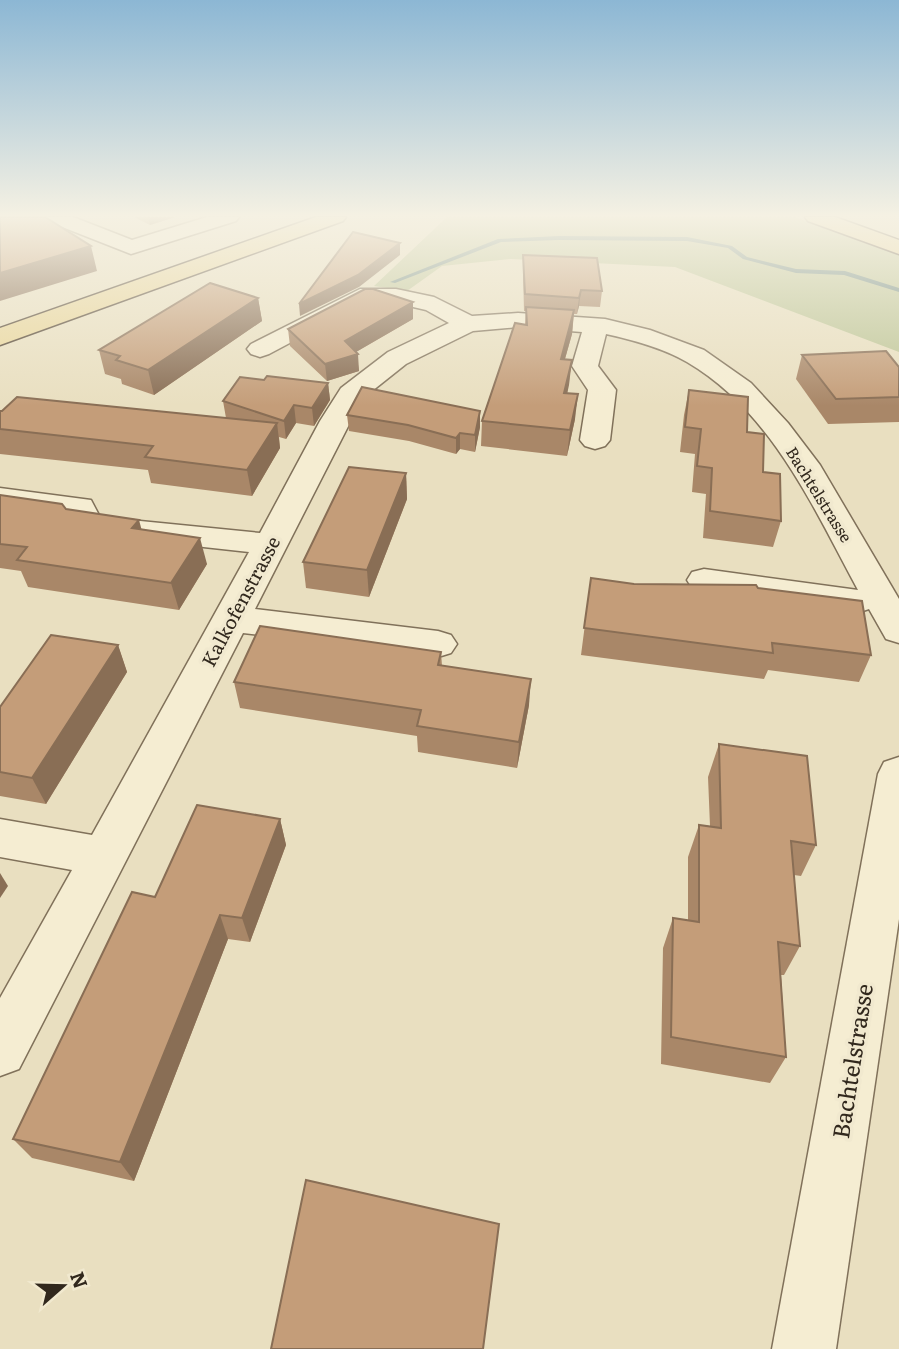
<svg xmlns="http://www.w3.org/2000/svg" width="899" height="1349" font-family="Literata,serif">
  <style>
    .green { fill: #bdc596 }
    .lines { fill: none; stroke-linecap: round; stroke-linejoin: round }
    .stream { fill: #6b8883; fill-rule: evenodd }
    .minor-casing { stroke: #80715a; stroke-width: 3 }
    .major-casing { stroke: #4e3f2e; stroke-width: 3 }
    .minor { fill: #f5edd2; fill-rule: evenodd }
    .major { fill: #e9d69b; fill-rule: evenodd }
    .wall { fill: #a98768 }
    .shaded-wall { fill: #896e55 }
    .building { fill: #c49d79; stroke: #896e55; stroke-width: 2 }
    .labels { text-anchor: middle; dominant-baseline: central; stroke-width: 7; stroke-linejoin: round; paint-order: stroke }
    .far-street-label { font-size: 16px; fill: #31281d; stroke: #f1e9cf }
    .street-label { font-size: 19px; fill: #31281d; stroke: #f1e9cf }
    .near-street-label { font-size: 23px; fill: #31281d; stroke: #f1e9cf }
  </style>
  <rect width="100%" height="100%" fill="#e9dfc0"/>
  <polygon class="green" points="447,217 795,217 899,254 899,352 675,267 511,259 442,266 407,291 374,286"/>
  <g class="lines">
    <polygon class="stream" points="559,236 687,237 732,246 747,257 796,269 845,271 899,288 899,292 844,275 796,273 743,259 728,248 687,241 559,240 501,242 395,283 390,282 498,239"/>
    <defs>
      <g id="minor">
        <polygon points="44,217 73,217 132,240 207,217 239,217 236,221 131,254 47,221"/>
        <path d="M360,289H396L434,297L472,316L518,313L605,319L650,330L704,350L751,383L788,423L820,465L899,599V643L886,639L869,609L857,613L692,588L687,580L692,572L704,569L858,590C813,507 772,412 687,362C663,348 633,340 606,334L598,366L616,390L610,440L605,446L595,449L585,446L580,440L588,390L572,366L582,332L518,327L473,331L406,364L362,399L255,609L438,631L451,635L457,644L451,653L438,657L243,633L19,1069L0,1076V998L72,870L0,857V819L92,835L249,552L76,533L67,515L0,506V488L91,500L100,517L260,533L320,421L341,388L388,352L449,323L426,310L396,303H365L269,354L260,357L251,354L247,349L251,344Z"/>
        <polygon points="899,757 899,919 836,1349 772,1349 878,774 884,762"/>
      </g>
      <g id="major">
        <polygon points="316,217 346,217 343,221 0,345 0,328"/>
        <polygon points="805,217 835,217 899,240 899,254 808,221"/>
      </g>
    </defs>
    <use href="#minor" class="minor-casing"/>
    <use href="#major" class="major-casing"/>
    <use href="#minor" class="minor"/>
    <use href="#major" class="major"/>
  </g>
  <g class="wall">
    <polygon points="134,217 175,217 150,225"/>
    <polygon points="523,255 602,291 600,307 579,306 577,314 574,314 572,334 565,359 572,360 567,393 575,419 567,456 481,446 482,421 525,324 526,311 524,311 523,271"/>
    <polygon points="258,298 262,321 154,395 122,384 121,379 105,374 99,350"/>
    <polygon points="413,302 413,319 356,352 359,371 327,381 290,346 288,329"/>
    <polygon points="802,355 899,367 899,422 828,424 796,379"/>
    <polygon points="264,380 328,383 330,400 314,426 296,423 286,439 279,437 280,448 252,496 151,483 148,470 0,454 0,411 226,418 223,401"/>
    <polygon points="689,390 747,432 763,472 781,521 773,547 703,538 706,494 692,492 695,454 680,452 684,415"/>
    <polygon points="480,411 480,427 475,452 460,449 456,454 409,441 349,431 347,415"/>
    <polygon points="406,473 407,499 369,597 306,588 303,562"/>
    <polygon points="0,495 66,509 142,530 207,564 179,610 28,587 21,571 0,568"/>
    <polygon points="591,578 634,584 758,588 871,655 859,682 768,670 764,679 581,655"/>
    <polygon points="118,645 127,672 46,804 0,796 0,707"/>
    <polygon points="441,652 442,666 529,705 517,768 418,752 417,736 240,708 234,682"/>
    <polygon points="719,744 816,845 801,876 794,875 800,946 784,975 781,975 786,1057 770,1083 661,1064 663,948 673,918 688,920 688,857 699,825 710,826 708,777"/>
    <polygon points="280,819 286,845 250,942 228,939 134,1181 32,1158 13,1139 155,897"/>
  </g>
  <g class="shaded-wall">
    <polygon points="148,217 175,217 150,225"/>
    <polygon points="400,243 400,255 359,287 300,316 299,304"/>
    <polygon points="91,246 97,271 0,301 0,273"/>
    <polygon points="581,290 579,306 577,314 579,298"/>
    <polygon points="258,298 262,321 154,395 148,370"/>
    <polygon points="413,302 413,319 349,356 358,354 359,371 327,381 325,364 345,341"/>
    <polygon points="574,310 572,334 558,383 561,359"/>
    <polygon points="572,360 569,385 562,418 564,393"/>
    <polygon points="328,383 330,400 314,426 312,408"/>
    <polygon points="578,394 575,419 567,456 570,430"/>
    <polygon points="294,405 296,423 286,439 284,421"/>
    <polygon points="480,411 480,427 475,452 475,435"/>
    <polygon points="277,423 280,448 252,496 247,470"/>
    <polygon points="460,433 460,449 456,454 456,438"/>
    <polygon points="406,473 407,499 369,597 367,570"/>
    <polygon points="139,520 146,546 132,528"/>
    <polygon points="200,538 207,564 179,610 171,583"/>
    <polygon points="118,645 127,672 46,804 32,778"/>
    <polygon points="531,679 529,705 517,768 519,742"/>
    <polygon points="280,819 286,845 250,942 242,918"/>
    <polygon points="0,873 8,886 0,898"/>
    <polygon points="220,915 228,939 134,1181 120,1162"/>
  </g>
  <g class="building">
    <polygon points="0,217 45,217 91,246 0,273"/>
    <polygon points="353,232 400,243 358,275 299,304"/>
    <polygon points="523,255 597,258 602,291 581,290 579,298 525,294"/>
    <polygon points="210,283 258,298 148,370 116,360 120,356 99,350"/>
    <polygon points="365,289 373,289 413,302 345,341 358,354 325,364 288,329"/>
    <polygon points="526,307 574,310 561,359 572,360 564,393 578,394 570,430 482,421 515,323 527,325"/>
    <polygon points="886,351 899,367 899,397 836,399 802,355"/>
    <polygon points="267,376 328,383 312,408 294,405 284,421 223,401 240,377 264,380"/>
    <polygon points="362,387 480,411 475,435 460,433 456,438 408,425 347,415"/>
    <polygon points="689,390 748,397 747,432 764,434 763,472 780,474 781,521 710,511 712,468 697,466 701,429 685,427"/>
    <polygon points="17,397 277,423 247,470 145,457 153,446 0,429 0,411 2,411"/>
    <polygon points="349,467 406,473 367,570 303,562"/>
    <polygon points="0,495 62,504 66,509 139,520 132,528 200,538 171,583 17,560 27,547 0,544"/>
    <polygon points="591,578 634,584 756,585 758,588 862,601 871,655 772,643 773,653 584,628"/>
    <polygon points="260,626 441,652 438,665 531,679 519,742 417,726 421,710 234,682"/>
    <polygon points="51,635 118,645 32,778 0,772 0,707"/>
    <polygon points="719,744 807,756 816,845 791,841 800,946 778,942 786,1057 671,1037 673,918 699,922 699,825 721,828"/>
    <polygon points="197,805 280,819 242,918 220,915 120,1162 13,1139 132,892 155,897"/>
    <polygon points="306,1180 499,1224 483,1349 271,1349"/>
  </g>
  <linearGradient id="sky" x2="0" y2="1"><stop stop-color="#8cb7d4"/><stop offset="0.53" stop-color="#f5f1e3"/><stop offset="1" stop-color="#f5f1e3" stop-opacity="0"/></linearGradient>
  <rect width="899" height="406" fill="url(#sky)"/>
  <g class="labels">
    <g class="far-street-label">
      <text transform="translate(820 494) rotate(58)">Bachtelstrasse</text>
    </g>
    <g class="street-label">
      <text transform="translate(240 601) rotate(-62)">Kalkofenstrasse</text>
    </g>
    <g class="near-street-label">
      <text transform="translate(851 1061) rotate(-81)">Bachtelstrasse</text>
    </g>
  </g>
  <g transform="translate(63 1286) rotate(70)" stroke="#f1e9cf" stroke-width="5" paint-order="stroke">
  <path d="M0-5L12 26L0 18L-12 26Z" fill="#31281d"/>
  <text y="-10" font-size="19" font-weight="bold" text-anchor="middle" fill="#31281d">N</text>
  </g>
</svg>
